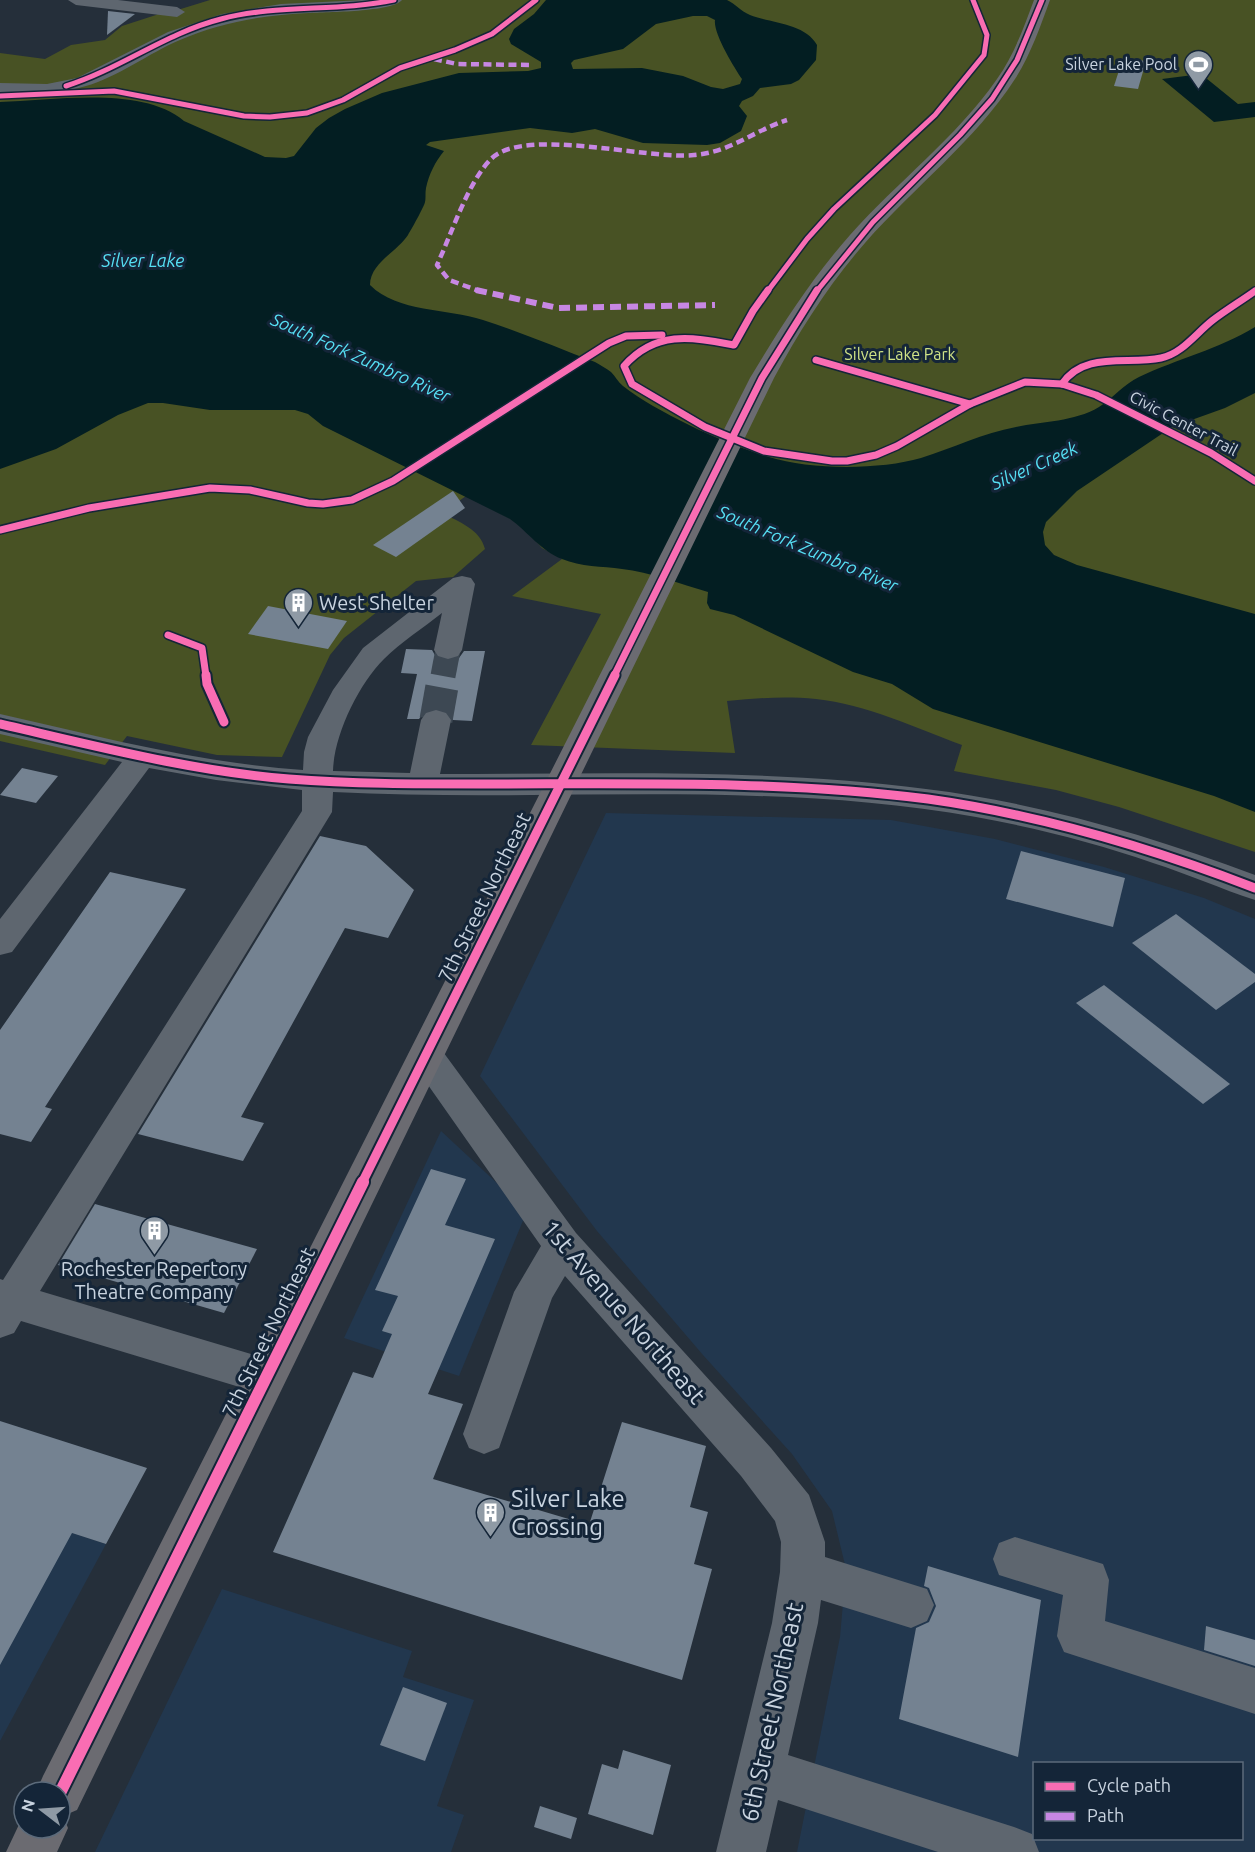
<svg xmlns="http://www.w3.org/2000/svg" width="1255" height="1852" font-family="Ubuntu,sans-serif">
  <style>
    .built { fill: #22374e; fill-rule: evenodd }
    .green { fill: #485224 }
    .water { fill: #031e22; fill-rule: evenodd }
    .building { fill: #748291 }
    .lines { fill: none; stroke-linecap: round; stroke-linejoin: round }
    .minor-tunnel-far1 { stroke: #3d4853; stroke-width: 25; stroke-dasharray: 25 13; stroke-linecap: butt }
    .minor-tunnel { stroke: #3d4853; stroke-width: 33; stroke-dasharray: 33 16; stroke-linecap: butt }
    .minor { fill: #5e666f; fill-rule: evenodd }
    .major { fill: #6b6b71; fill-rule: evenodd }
    .quiet-far1 { stroke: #c787e3; stroke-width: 4.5; stroke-dasharray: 8 4.5; stroke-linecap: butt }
    .quiet { stroke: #c787e3; stroke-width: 6; stroke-dasharray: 11 6; stroke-linecap: butt }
    .cycleway-far3-casing { stroke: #142538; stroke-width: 8 }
    .cycleway-far2-casing { stroke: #142538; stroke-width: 10 }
    .cycleway-far1-casing { stroke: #142538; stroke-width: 13 }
    .cycleway-casing { stroke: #142538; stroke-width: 16 }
    .cycleway-far3 { stroke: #f96db3; stroke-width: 5 }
    .cycleway-far2 { stroke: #f96db3; stroke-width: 7 }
    .cycleway-far1 { stroke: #f96db3; stroke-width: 9 }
    .cycleway { stroke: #f96db3; stroke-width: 12 }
    .labels { text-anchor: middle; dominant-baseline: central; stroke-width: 6; stroke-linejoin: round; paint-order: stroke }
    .far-poi-label { font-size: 16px; fill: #c8d3df; stroke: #142538; text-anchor: end }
    .far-park-label { font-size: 16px; fill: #d0e386; stroke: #142538 }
    .far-street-label { font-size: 16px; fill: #c8d3df; stroke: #142538 }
    .far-water-label { font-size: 18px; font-style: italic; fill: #56dff4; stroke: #142538 }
    .poi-label { font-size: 20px; fill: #c8d3df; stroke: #142538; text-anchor: start }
    .street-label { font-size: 20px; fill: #c8d3df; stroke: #142538 }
    .near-street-label { font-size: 24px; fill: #c8d3df; stroke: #142538 }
    .near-poi-label { font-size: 24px; fill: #c8d3df; stroke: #142538; text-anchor: start }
  </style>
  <rect width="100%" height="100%" fill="#252f3a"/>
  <g class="built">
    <path d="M606,813L891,820L995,839L1104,867L1204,898L1255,919V1852H797L840,1637L846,1569L832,1511L792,1454L703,1355L597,1231L480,1076ZM1034,1764H1242V1838H1034Z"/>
    <polygon points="441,1131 527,1211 459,1376 344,1338"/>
    <polygon points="0,1509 106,1544 0,1741"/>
    <polygon points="222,1589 412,1651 403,1677 474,1700 437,1806 464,1815 451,1852 95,1852"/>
  </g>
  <path class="green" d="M210,0H1255V852L1119,807L1056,790L954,771L962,745C915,728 866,704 816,699C786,696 757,698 727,701L735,753L531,745L601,614L512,596L562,559L542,548L528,532L511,519L466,496L442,513C459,522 480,529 485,549L453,577L416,581L344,638L330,655L282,757L217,755L127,736L105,765L0,741V53L45,59L71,45L105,40L122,26L156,15L163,11L171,12Z"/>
  <g class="water">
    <path d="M546,0H727C736,4 740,11 750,15C770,23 805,23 817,45L816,60L799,80L791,84L760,88L753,96L742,101L739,106L747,116L741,131L720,143L707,145L643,143L595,129L572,133L530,128L430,142L426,145L444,151C435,162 429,174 426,188C425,193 426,198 425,202C424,207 411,230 408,235C397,252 370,263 370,285C398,313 447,308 483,320C521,332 558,348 595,362C600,365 606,368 611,372C615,376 618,382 623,386C658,413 725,444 769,457C810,470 880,470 921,458C953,448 983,433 1016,427C1043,421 1074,422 1099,407C1113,398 1124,384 1139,377C1177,359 1219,349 1255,327V393L1225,408L1172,427L1077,491L1046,522L1043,532L1045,545L1054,555L1077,565L1255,614V812L1214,796L933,709L892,684L853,672L734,615L710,609L707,603L708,592C680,584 650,572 622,569C602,566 581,567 562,559C541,551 528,532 510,519L323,426L308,414L295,410H210L163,403H148L118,415L56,449L0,469V102C53,101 141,85 184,121L265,157L286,158L294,156L316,128L329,118L345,109L382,93L459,73L528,71L541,68V62L511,44L509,39L514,29L534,14ZM693,16H707L715,20C713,33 734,67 742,79L740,84L723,89L711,87L683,76L642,68L573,69L571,63L574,60L623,49L656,24Z"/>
    <polygon points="1201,74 1238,104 1255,102 1255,117 1214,122 1162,79"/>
  </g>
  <g class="building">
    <polygon points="108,11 135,14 107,35"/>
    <polygon points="1123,58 1146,61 1138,89 1114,86"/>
    <polygon points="453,491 465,508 396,557 373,545"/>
    <polygon points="268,606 347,621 328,649 248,634"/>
    <polygon points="406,649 432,650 436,657 447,661 459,658 464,651 485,651 472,721 453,720 448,712 437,708 425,711 419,719 407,719 417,674 401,673"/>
    <polygon points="22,768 58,776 36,803 0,795"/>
    <polygon points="320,836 366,846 414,890 388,938 345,928 241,1117 264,1123 243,1161 138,1134"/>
    <polygon points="1021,851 1125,878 1113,927 1006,899"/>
    <polygon points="110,872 186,889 45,1107 52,1109 31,1142 0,1134 0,1030"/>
    <polygon points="1176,914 1255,974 1255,982 1216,1010 1132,943"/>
    <polygon points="1104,985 1230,1084 1203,1104 1076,1003"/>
    <polygon points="431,1169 466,1179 445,1225 495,1239 428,1394 463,1404 433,1479 589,1525 622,1422 706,1446 690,1507 708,1512 694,1564 712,1569 682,1680 273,1552 353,1372 373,1378 392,1334 382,1331 398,1296 375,1290"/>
    <polygon points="95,1204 257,1249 224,1313 58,1265"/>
    <polygon points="0,1421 147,1468 106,1544 72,1533 0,1665"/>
    <polygon points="928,1566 1041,1600 1018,1757 899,1719 916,1628 929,1622 936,1606 929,1588 924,1586"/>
    <polygon points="1206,1626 1255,1640 1255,1666 1204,1650"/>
    <polygon points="403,1687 447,1703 425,1761 380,1745"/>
    <polygon points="623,1750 671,1765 653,1835 588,1814 602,1764 618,1769"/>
    <polygon points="540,1806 577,1818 571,1839 534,1827"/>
  </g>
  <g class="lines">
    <polyline class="minor-tunnel-far1" points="443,676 448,650"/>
    <polyline class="minor-tunnel" points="436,720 444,675"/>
    <g class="minor">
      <polygon points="68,0 118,0 177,7 185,12 177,17 76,5"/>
      <path d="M364,0H402C393,12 326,12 309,13C265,15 221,22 180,40C149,53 118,77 86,86C57,95 29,94 0,93V83L47,84L77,78L168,32L222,14L281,4Z"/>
      <path d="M462,576L471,578L475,584L462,650L458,656L448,659L438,656L434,650L442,613C423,628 401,642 384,659C358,685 334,735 333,771L410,773L421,720L426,713L436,710L446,713L451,720L440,774C602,774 766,768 926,789C1039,803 1149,835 1255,875V900C1221,889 1188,874 1153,863C1096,843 1036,828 976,817C764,779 546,803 333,792L332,812L40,1291L281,1363L287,1376L281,1389L266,1395L21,1321L14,1333L0,1338V1279L3,1280L302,811V790L216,780L149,768L12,952L0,955V919L122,762L0,734V714C101,737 200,763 303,770L304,752L308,737L333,690L363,648L453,578Z"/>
      <polygon points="426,1041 438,1045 576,1233 771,1448 809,1495 825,1542 825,1557 927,1589 934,1605 927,1621 911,1628 821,1600 818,1623 788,1755 1014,1827 1032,1834 1039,1852 938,1852 778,1800 766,1852 716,1852 772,1623 780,1572 781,1542 775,1521 741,1476 565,1276 552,1298 499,1448 484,1454 469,1448 463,1434 514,1292 541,1246 414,1065 408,1055 414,1045"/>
      <polygon points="1015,1537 1103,1564 1109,1580 1105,1621 1255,1668 1255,1714 1064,1652 1057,1636 1063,1595 999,1575 993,1559 999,1543"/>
    </g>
    <path class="major" d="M1034,0H1050C1040,27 1031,54 1015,79C975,141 914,187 865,243C829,284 800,330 774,378L77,1810L63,1816L68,1828L57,1852H6L24,1814V1828H60V1792H36L43,1776L750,378C780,328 811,279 850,235C897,182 956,138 997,79C1014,55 1024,27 1034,0Z"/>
    <g class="quiet-far1">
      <polyline points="434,59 457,64 532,65"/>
      <path d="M482,292L449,280L437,265C451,235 468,182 491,159C524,126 646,160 694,155C731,152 753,131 787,120"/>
    </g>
    <polyline class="quiet" points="476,290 558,308 715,305"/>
    <defs>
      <g id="cycleway-far3">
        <path d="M66,86C120,69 166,33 221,19C278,4 337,12 394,0"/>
        <polyline points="0,96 114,91 244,116 270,117 307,113 343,100 400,68 455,50 492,34 536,0"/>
        <polyline points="767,292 807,239 834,209 935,115 984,55 987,35 973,0"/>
        <polyline points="816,292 873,222 960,135 992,99 1017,60 1042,0"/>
      </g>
      <g id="cycleway-far2">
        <path d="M768,290L753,311L734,345C691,337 656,330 624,366L632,384L705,427L764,451L832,461H847L876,455L897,446L970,404L1025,382L1062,384L1096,395L1211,453L1255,481"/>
        <polyline points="816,360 970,404"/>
        <path d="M1062,384C1084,351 1127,365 1161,358C1183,353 1196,333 1213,320C1226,310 1241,301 1255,291"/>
        <polyline points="0,530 89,508 210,488 250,490 308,503 323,504 352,500 393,481 609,343 626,336 662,335"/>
        <polyline points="168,635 202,648 206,676"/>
        <polyline points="614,676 762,378 817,290"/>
      </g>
      <g id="cycleway-far1">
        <polyline points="206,675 207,684 224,722"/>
        <path d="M0,724C96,746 191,771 289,779C353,784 417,784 481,784C629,784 781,780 928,799C1041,815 1149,847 1255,888"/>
        <polyline points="362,1183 615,675"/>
      </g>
      <polyline id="cycleway" points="60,1793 363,1182"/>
    </defs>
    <use href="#cycleway-far3" class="cycleway-far3-casing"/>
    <use href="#cycleway-far2" class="cycleway-far2-casing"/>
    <use href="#cycleway-far1" class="cycleway-far1-casing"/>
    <use href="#cycleway" class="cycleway-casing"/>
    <use href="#cycleway-far3" class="cycleway-far3"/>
    <use href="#cycleway-far2" class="cycleway-far2"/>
    <use href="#cycleway-far1" class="cycleway-far1"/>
    <use href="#cycleway" class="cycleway"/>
  </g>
  <defs>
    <symbol id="stadium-pin" viewBox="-11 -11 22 30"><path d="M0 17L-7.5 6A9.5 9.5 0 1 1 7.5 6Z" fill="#8f9aa5" stroke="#142538"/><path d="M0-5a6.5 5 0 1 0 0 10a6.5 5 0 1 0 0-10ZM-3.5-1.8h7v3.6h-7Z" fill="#fff"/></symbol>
    <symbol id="building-pin" viewBox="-11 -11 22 30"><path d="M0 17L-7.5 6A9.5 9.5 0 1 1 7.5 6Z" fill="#8f9aa5" stroke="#142538"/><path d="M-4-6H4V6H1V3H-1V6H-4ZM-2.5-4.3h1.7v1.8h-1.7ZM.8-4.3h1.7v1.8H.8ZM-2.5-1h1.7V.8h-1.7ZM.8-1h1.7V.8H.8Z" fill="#fff"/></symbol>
  </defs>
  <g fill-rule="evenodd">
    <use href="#stadium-pin" x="1182" y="48" width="33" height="45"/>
    <use href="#building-pin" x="282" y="586" width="33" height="45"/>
    <use href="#building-pin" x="138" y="1214" width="33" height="45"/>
    <use href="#building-pin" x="474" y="1496" width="33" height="45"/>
  </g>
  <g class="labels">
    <g class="far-poi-label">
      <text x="1177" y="64">Silver Lake Pool</text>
    </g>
    <g class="far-park-label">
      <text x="900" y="354">Silver Lake Park</text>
    </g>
    <g class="far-street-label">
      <text transform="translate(1184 423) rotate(28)">Civic Center Trail</text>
    </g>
    <g class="far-water-label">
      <text x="143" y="260">Silver Lake</text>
      <text transform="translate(361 357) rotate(24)">South Fork Zumbro River</text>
      <text transform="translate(1034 465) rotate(-24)">Silver Creek</text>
      <text transform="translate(808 548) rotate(23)">South Fork Zumbro River</text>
    </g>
    <g class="poi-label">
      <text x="319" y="602">West Shelter</text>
      <text x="154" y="1268" text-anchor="middle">Rochester Repertory<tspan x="154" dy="23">Theatre Company</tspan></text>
    </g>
    <g class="street-label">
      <text transform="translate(484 897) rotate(-64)">7th Street Northeast</text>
      <text transform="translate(268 1332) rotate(-64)">7th Street Northeast</text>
    </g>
    <g class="near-street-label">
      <text transform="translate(624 1312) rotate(49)">1st Avenue Northeast</text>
      <text transform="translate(772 1712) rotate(-78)">6th Street Northeast</text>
    </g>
    <g class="near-poi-label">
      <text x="511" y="1498">Silver Lake<tspan x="511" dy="28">Crossing</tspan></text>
    </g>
  </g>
  <rect x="1033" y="1762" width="210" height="78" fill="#142538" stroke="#5c6b7b" stroke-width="1.5"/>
  <rect x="1045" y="1782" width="30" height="9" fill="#f96db3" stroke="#5c6b7b" stroke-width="1.5"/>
  <text x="1087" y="1792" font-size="18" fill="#c8d3df">Cycle path</text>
  <rect x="1045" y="1812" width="30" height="9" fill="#c787e3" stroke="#5c6b7b" stroke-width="1.5"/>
  <text x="1087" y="1822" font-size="18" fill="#c8d3df">Path</text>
  <g transform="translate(42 1810) rotate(287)"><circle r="28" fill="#142538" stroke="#5c6b7b" stroke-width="1.5"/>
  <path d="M0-4.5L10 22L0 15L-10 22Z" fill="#8f9aa5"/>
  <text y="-9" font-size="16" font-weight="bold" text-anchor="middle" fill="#c8d3df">N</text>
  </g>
</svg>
